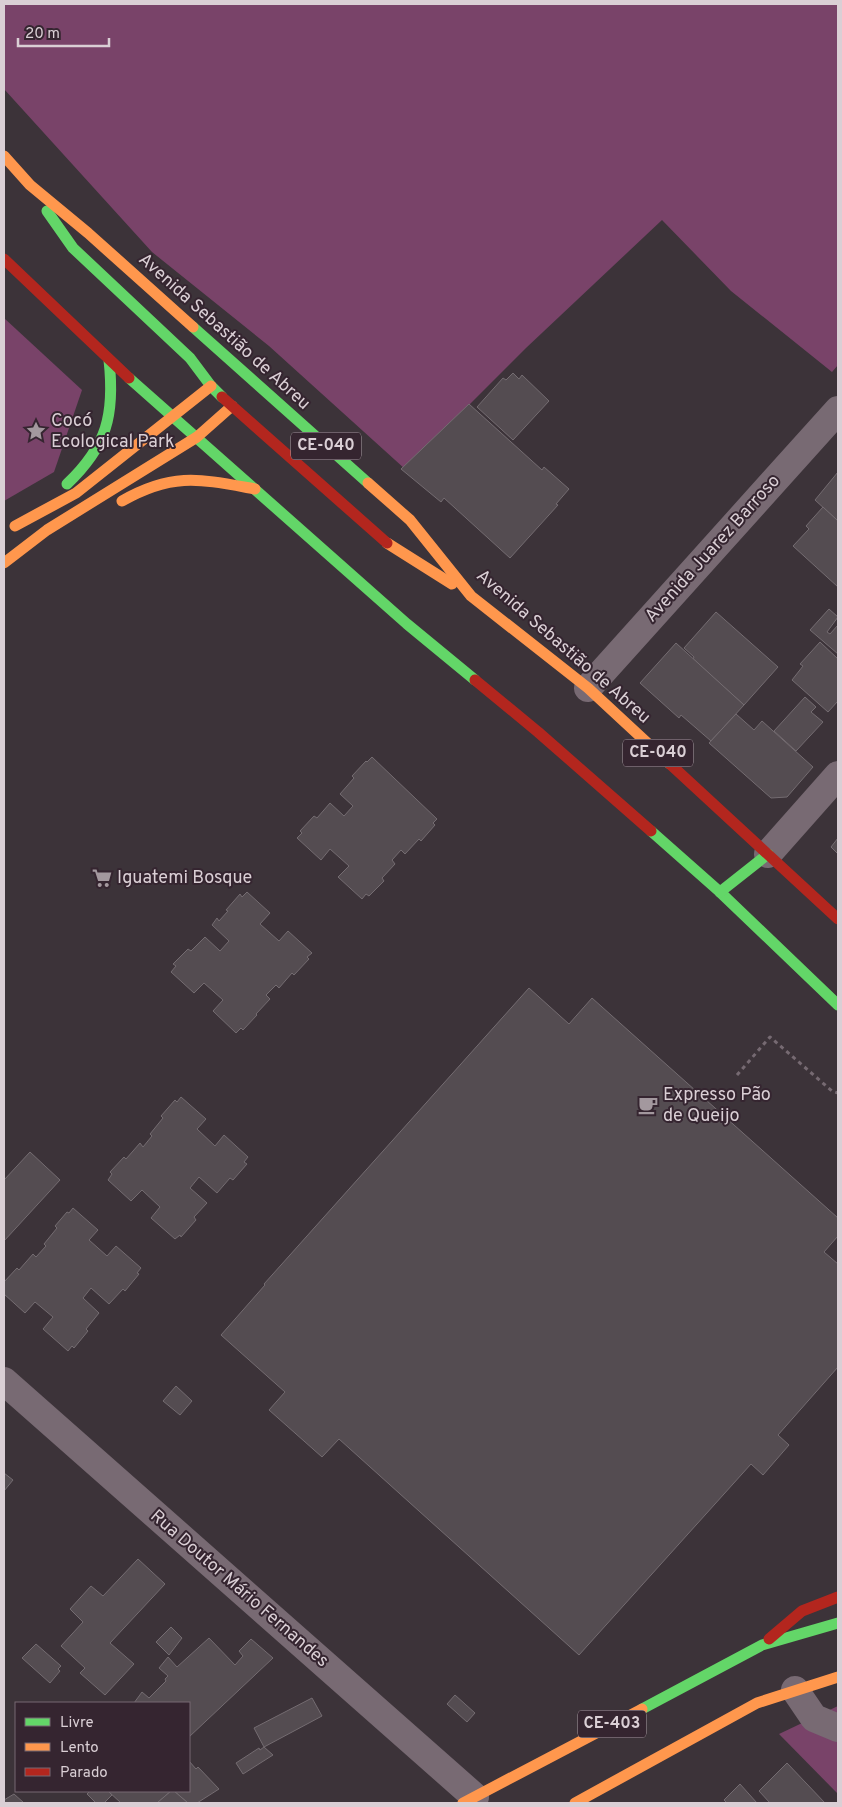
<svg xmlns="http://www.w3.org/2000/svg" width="842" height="1807" font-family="Overpass,sans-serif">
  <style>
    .green { fill: #794369 }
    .building { fill: #544c51; stroke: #746c71 }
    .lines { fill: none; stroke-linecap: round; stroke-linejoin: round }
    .path { stroke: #766a72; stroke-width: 3; stroke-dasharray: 4 4; stroke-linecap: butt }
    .street { stroke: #786a73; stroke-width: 28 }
    .fast { stroke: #63d668; stroke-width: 11 }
    .slow { stroke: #ff974d; stroke-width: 11 }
    .jam { stroke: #b3261e; stroke-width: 11 }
    .labels { text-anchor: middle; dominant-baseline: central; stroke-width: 4; stroke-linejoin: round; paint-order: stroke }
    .shield { fill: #352530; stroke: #a89ca4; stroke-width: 1 }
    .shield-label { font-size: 16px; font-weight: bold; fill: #dacfd5 }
    .street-label { font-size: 18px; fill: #dacfd5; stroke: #352530 }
    .poi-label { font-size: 18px; fill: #dacfd5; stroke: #352530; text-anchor: start }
  </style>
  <rect width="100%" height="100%" fill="#3c3339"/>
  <g class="green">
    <polygon points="4,4 838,4 838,365 832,372 731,291 662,220 526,348 405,469 269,346 152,252 4,89"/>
    <polygon points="4,318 82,390 54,472 4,501"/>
    <polygon points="838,1706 838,1794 779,1734"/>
  </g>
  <g class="building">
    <polygon points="513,373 519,379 522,375 549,401 513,440 477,407 503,378 506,380"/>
    <polygon points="469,404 542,470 544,467 569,489 556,504 558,505 510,558 444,498 441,502 401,469"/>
    <polygon points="838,472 838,521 815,500"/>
    <polygon points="823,507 838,521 838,587 793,546 809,529 806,526"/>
    <polygon points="829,609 838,617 827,632 830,634 838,625 838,654 810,630"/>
    <polygon points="716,612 778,667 744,705 693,659 694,657 684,648"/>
    <polygon points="820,642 838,659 838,701 828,712 792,680 803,666 800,664"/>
    <polygon points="676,643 744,705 711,741 681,715 679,718 640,683"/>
    <polygon points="805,697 816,707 811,712 823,722 796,751 774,731"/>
    <polygon points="736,714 754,730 762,721 813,767 787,797 771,798 709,743"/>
    <polygon points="372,757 437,819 433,823 435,825 421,841 419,839 405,854 401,850 392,860 395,864 382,878 384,881 369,896 366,894 362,899 338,877 349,866 330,849 321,860 297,838 302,833 300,831 314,816 317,818 330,803 344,816 353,806 340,794 354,778 352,776 366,761 367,762"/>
    <polygon points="838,838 838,854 831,847"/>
    <polygon points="247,892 270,913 260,924 279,941 288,931 312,953 307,957 309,959 294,975 292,973 279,988 276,985 266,995 270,999 256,1014 257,1015 243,1030 241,1028 236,1033 213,1011 223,1000 204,983 194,993 171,972 176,966 173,964 188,949 191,951 205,937 220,951 229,941 212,925 217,918 219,921 228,911 226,910 240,894 242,897"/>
    <polygon points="529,988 569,1024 592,998 838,1218 838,1236 824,1252 838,1264 838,1367 778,1435 789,1445 763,1475 751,1464 579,1655 339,1439 322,1457 269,1410 285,1392 221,1335 265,1285 264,1284"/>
    <polygon points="181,1097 206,1119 197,1129 215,1146 224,1135 248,1157 244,1162 247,1164 233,1180 230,1178 217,1193 199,1177 190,1188 207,1203 194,1217 196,1220 181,1237 180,1235 175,1239 151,1218 160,1207 142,1190 131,1201 108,1180 112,1174 110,1172 124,1157 126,1159 140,1143 143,1147 152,1136 150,1134 163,1118 161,1116 175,1100 177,1102"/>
    <polygon points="30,1152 60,1180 4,1241 4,1180"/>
    <polygon points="73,1208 98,1230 89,1240 107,1256 116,1246 141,1268 137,1273 139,1274 125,1291 123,1289 109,1304 91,1288 83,1298 99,1313 86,1329 88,1331 74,1348 72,1346 68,1351 43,1329 53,1317 35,1302 25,1313 4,1294 4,1282 17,1268 19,1270 33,1254 36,1257 46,1246 44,1244 57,1228 55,1226 67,1212 69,1213"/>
    <polygon points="176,1386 192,1401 180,1415 163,1401"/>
    <polygon points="4,1473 13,1480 4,1491"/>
    <polygon points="138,1559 165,1584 110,1643 134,1664 105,1695 80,1673 85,1668 61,1646 83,1622 70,1609 91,1586 103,1596"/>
    <polygon points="171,1627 182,1638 169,1655 156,1642"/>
    <polygon points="209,1638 235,1665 243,1656 239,1651 251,1639 273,1658 189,1737 189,1703 134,1703 142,1692 149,1698 166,1681 165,1679 168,1676 159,1668 168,1657 177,1667"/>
    <polygon points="36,1644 61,1666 58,1669 60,1671 50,1683 22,1658"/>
    <polygon points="455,1695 475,1713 467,1722 447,1704"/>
    <polygon points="312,1698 322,1716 264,1747 254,1728"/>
    <polygon points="264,1747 273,1755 243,1774 236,1763 259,1748 260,1750"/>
    <polygon points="189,1761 196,1769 198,1767 219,1789 197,1803 188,1803 174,1791 189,1791"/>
    <polygon points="787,1763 825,1803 770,1803 759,1791"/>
    <polygon points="740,1784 757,1803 727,1803 724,1800"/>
    <polygon points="90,1791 108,1791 112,1795 104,1803 96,1803 87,1794"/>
    <polygon points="108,1791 171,1791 157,1803 121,1803"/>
    <polygon points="171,1791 174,1791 188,1803 157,1803"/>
    <polygon points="14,1794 24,1803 4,1803 4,1800"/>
  </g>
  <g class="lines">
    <polyline class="path" points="737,1075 770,1037 832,1091 838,1093"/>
    <g class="street">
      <polyline points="588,688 838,410"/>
      <polyline points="768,854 838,775"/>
      <polyline points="4,1381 475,1797"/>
      <polyline points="795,1690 814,1718 838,1728"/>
    </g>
    <g class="fast">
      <polyline points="47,211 73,248 190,358 211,386 222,397"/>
      <polyline points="193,327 368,483"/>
      <polyline points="129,378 407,624 475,680"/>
      <path d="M67,484C107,446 115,415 109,360"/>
      <polyline points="651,831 720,892 838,1005"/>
      <polyline points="720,892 768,854"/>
      <polyline points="642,1709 762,1645 838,1623"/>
    </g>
    <g class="slow">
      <polyline points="4,156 30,185 88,233 193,327"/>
      <polyline points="368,483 410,520 471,596 588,688 670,764"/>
      <path d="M122,501C173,472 200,479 255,489"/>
      <polyline points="15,526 76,493 211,386"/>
      <polyline points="387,543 452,584"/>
      <polyline points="4,563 47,530 197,437 232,406"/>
      <polyline points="463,1803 642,1709"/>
      <polyline points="575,1803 757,1703 838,1677"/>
    </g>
    <g class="jam">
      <polyline points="4,259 129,378"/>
      <polyline points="222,397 387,543"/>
      <polyline points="475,680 538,732 651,831"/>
      <polyline points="670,764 838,919"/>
      <polyline points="769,1639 802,1611 838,1597"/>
    </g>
  </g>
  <defs>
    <symbol id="sight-bare" viewBox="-9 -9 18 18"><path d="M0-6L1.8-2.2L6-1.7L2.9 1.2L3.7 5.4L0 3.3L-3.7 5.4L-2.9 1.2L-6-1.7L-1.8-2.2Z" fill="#a3989e" stroke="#352530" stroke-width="2.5" paint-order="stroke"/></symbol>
    <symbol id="supermarket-bare" viewBox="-9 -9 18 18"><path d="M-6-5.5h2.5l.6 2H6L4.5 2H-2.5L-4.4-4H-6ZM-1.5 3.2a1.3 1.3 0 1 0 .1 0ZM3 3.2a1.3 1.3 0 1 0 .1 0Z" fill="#a3989e" stroke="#352530" stroke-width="2.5" paint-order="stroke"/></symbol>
    <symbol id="cafe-bare" viewBox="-9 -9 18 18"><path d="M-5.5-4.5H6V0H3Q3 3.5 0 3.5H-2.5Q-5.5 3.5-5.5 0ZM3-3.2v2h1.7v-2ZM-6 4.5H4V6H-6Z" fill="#a3989e" stroke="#352530" stroke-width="2.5" paint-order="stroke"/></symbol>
  </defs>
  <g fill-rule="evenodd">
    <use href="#sight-bare" x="22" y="417" width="28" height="28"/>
    <use href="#supermarket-bare" x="88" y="864" width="28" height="28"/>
    <use href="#cafe-bare" x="634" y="1091" width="28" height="28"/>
  </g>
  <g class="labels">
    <g class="shield">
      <rect x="291" y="432.5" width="70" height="27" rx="4"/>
      <rect x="623" y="739.5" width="70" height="27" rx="4"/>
      <rect x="578" y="1710.5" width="68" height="27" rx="4"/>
    </g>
    <g class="shield-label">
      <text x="326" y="446">CE-040</text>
      <text x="658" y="753">CE-040</text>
      <text x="612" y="1724">CE-403</text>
    </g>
    <g class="street-label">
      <text transform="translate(224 332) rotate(42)">Avenida Sebastião de Abreu</text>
      <text transform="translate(713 549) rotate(-48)">Avenida Juarez Barroso</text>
      <text transform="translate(563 647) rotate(41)">Avenida Sebastião de Abreu</text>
      <text transform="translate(239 1589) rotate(41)">Rua Doutor Mário Fernandes</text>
    </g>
    <g class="poi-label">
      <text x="51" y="421">Cocó<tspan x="51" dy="21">Ecological Park</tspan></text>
      <text x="117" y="878">Iguatemi Bosque</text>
      <text x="663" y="1095">Expresso Pão<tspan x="663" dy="21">de Queijo</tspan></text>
    </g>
  </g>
  <rect width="842" height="1807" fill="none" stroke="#dacfd5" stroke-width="10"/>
  <rect x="15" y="1702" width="175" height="90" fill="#352530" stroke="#776972"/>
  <rect x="25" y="1718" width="25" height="8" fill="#63d668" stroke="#776972"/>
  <text x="60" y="1727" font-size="15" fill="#dacfd5">Livre</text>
  <rect x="25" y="1743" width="25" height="8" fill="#ff974d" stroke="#776972"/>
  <text x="60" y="1752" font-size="15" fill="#dacfd5">Lento</text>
  <rect x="25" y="1768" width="25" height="8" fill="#b3261e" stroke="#776972"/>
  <text x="60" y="1777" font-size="15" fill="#dacfd5">Parado</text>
  <path d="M18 38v8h91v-8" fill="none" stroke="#dacfd5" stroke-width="2.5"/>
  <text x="25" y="38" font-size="15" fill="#dacfd5" stroke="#352530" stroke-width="4" paint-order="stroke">20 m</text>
</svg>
